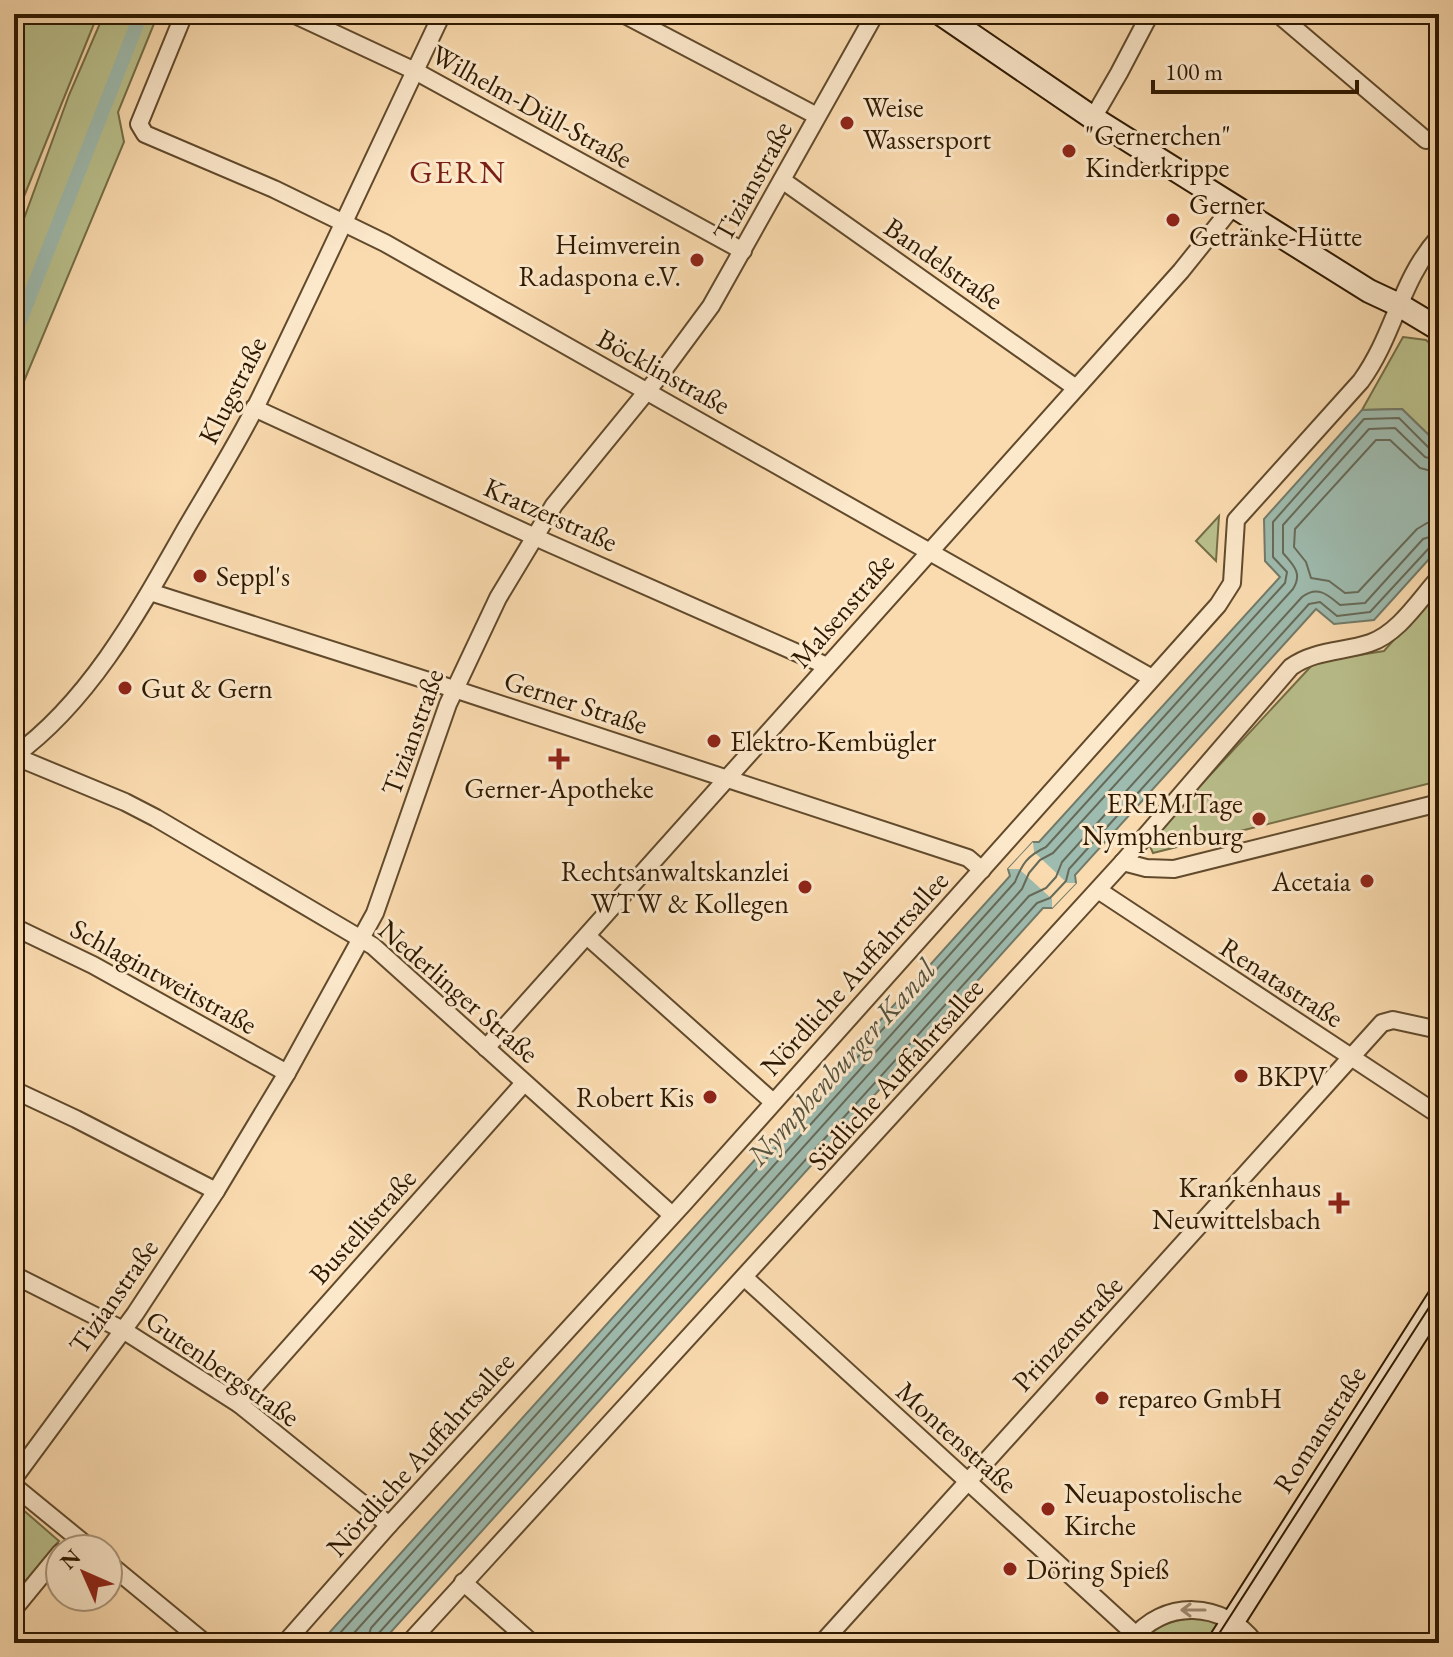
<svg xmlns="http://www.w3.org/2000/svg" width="1453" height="1657" font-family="'EB Garamond',serif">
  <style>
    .green { fill: #bac18d; stroke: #746d46; stroke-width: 2 }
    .water { fill: #9ebbaf; stroke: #717a69; stroke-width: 2 }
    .pier { fill: #fadbaf }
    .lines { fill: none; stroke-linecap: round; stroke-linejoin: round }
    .shore { stroke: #666a58; stroke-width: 2 }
    .canal { stroke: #9ebbaf; stroke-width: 14 }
    .street-casing { stroke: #614a2c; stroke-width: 20 }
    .secondary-casing { stroke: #2e1900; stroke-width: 26 }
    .street { stroke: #fce8cb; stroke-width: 16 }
    .secondary { stroke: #fce8cb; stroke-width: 22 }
    .tram { stroke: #2e1900; stroke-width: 2 }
    .oneway { stroke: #9f8b70 }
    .poi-dot { fill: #8f2418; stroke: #fce8cb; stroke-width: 3 }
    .labels { text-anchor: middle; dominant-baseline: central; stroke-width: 6; stroke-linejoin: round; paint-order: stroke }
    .street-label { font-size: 28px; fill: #2e1900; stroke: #fce8cb }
    .poi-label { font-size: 28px; fill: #2e1900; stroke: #fce8cb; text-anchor: start }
    .water-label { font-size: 30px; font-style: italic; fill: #55523d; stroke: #fce8cb }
    .quarter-label { font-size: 32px; letter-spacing: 2px; fill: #7a1f14; stroke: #fce8cb }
  </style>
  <rect width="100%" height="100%" fill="#fadbaf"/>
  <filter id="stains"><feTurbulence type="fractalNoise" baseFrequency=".0025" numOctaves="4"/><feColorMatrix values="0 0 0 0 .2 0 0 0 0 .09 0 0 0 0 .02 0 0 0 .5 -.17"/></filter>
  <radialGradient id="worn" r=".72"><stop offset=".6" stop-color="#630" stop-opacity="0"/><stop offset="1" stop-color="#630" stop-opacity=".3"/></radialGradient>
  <g class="green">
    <polygon points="14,14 98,14 14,221"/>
    <polygon points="104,14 158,14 118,112 124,142 14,405 14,246 69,95"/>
    <polygon points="1403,337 1426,340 1439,352 1439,445 1402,409 1362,410"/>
    <polygon points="1219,516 1216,561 1196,541"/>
    <polygon points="1439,589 1439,781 1153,853 1148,842 1315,662 1384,651"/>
    <polygon points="14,1502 59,1541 14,1595"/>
    <path d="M1201,1617L1227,1625L1247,1643H1141C1157,1623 1177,1619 1201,1617Z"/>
  </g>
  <polygon class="water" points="1402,409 1439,445 1439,548 1374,620 1334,624 1316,609 1075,875 1076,883 1052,908 1043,908 381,1643 320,1643 1010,876 1008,869 1033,842 1039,842 1280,577 1265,561 1264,519 1362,410"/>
  <polygon class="pier" points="1033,842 1034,852 1067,883 1076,883 1052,908 1052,899 1019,869 1008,869"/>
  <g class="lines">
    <g class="shore">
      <polyline points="1439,473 1420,468 1390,440 1376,440 1295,529 1294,547 1306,562 1311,578 1329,581 1345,593 1358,592 1417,529 1427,523 1439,522"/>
      <path d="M331,1643L1015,882C1022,864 1027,856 1046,847L1285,583L1287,572L1273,557V522L1364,419L1399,418L1430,449L1439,451"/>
      <path d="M345,1643L1022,889L1029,873L1040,860L1053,853L1293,589C1303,573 1293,565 1283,553V525L1369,429L1395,428L1425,457L1439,461"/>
      <path d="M366,1643L371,1628L1029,896L1046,888L1056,877L1062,862L1302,597C1318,585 1328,595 1340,605L1365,603L1423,539L1439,534"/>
      <polyline points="376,1643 378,1634 1037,903 1050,898 1066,881 1069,869 1309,604 1320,602 1337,616 1370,612 1430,547 1439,544"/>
    </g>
    <polyline class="canal" points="14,336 141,14"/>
    <defs>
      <g id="street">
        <polyline points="184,14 139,124 145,134 274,189 385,243 1152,678"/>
        <polyline points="293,14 415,71 743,251"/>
        <polyline points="623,14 817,116"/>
        <polyline points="1278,14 1426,140"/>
        <polyline points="1093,118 1119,73 1150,14"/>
        <polyline points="782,180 1076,388"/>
        <polyline points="254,408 546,542 827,666"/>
        <polyline points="150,592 454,689 968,858 982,870"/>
        <path d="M14,756C90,701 139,611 185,530C210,487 238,443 260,398C322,271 381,142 442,14"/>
        <polyline points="14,756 125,802 156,818 373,946 672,1215"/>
        <polyline points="1123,862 1146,868 1174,869 1439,803"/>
        <polyline points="1098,890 1439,1115"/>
        <polyline points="14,927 93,965 287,1073"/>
        <polyline points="587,936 773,1102"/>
        <polyline points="486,1048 1181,271 1234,205"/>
        <polyline points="14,1090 76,1119 216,1191"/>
        <polyline points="14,1275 123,1330 239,1404 389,1525"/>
        <polyline points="744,1277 1136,1635"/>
        <polyline points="239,1404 524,1083"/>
        <polyline points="14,1478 135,1314 216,1191 287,1073 375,913 448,704 498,598 554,505 657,379 711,306 875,14"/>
        <polyline points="14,1486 91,1549"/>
        <polyline points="108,1563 205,1643"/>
        <polyline points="463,1582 532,1643"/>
        <polyline points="14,1609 60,1553"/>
        <path d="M1131,1641C1163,1598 1224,1601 1255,1643"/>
        <path d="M285,1643L389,1525L684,1203L1218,605L1232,583L1236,520L1361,381C1395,334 1400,280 1439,237"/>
        <path d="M409,1643L1123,862L1291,667C1315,650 1343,652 1370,643C1399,633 1419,600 1439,578"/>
        <polyline points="822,1643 1382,1023 1393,1020 1439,1030"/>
      </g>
      <g id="secondary">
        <polyline points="941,14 1093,118 1369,291 1399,305 1439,329"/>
        <polyline points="1219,1643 1439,1298"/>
      </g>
    </defs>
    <use href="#street" class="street-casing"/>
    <use href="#secondary" class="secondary-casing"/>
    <use href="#street" class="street"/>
    <use href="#secondary" class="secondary"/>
    <polyline class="tram" points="1213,1643 1439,1292"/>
  </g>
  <defs><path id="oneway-shaft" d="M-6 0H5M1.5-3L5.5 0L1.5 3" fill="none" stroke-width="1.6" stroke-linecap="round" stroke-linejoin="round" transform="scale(2)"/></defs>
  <use class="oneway" href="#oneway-shaft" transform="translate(1193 1610) rotate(180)"/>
  <g class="poi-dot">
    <circle cx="847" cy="123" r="8"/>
    <circle cx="1069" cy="151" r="8"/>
    <circle cx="1173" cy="220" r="8"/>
    <circle cx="697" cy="260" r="8"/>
    <circle cx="200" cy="576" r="8"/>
    <circle cx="125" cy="688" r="8"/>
    <circle cx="714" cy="741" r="8"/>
    <path d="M555 747h8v8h8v8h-8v8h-8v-8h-8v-8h8z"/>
    <circle cx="1259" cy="819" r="8"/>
    <circle cx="1367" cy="881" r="8"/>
    <circle cx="805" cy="887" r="8"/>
    <circle cx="1241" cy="1076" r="8"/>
    <circle cx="710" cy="1097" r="8"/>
    <path d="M1335 1191h8v8h8v8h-8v8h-8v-8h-8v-8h8z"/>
    <circle cx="1102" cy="1398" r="8"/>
    <circle cx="1048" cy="1509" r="8"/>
    <circle cx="1010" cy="1569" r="8"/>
  </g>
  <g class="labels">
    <g class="street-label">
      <text transform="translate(532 106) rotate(29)">Wilhelm-Düll-Straße</text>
      <text transform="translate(752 181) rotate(-61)">Tizianstraße</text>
      <text transform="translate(944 263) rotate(35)">Bandelstraße</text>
      <text transform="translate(664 371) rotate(29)">Böcklinstraße</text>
      <text transform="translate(232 390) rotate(-63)">Klugstraße</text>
      <text transform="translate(551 514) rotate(24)">Kratzerstraße</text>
      <text transform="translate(842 610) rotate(-49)">Malsenstraße</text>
      <text transform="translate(576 702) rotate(18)">Gerner Straße</text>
      <text transform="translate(412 732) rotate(-70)">Tizianstraße</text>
      <text transform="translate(854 973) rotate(-48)">Nördliche Auffahrtsallee</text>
      <text transform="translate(164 976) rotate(29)">Schlagintweitstraße</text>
      <text transform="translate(1282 982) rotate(33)">Renatastraße</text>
      <text transform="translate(459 991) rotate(41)">Nederlinger Straße</text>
      <text transform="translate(895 1074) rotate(-48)">Südliche Auffahrtsallee</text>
      <text transform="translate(362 1226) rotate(-48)">Bustellistraße</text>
      <text transform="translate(113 1296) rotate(-55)">Tizianstraße</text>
      <text transform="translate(1067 1333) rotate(-47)">Prinzenstraße</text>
      <text transform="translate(223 1368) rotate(35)">Gutenbergstraße</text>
      <text transform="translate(1319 1429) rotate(-57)">Romanstraße</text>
      <text transform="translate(957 1437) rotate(42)">Montenstraße</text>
      <text transform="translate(420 1454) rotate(-48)">Nördliche Auffahrtsallee</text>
    </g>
    <g class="poi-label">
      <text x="863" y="107">Weise<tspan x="863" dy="32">Wassersport</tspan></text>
      <text x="1085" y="135">"Gernerchen"<tspan x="1085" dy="32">Kinderkrippe</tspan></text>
      <text x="1189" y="204">Gerner<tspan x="1189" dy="32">Getränke-Hütte</tspan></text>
      <text x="681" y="244" text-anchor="end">Heimverein<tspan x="681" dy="32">Radaspona e.V.</tspan></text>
      <text x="216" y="576">Seppl's</text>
      <text x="141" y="688">Gut &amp; Gern</text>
      <text x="730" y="741">Elektro-Kembügler</text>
      <text x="559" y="788" text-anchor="middle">Gerner-Apotheke</text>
      <text x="1243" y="803" text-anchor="end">EREMITage<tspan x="1243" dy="32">Nymphenburg</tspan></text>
      <text x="789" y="871" text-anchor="end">Rechtsanwaltskanzlei<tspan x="789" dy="32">WTW &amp; Kollegen</tspan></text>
      <text x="1351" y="881" text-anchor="end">Acetaia</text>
      <text x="1257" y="1076">BKPV</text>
      <text x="694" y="1097" text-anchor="end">Robert Kis</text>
      <text x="1321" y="1187" text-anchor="end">Krankenhaus<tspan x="1321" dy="32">Neuwittelsbach</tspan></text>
      <text x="1118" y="1398">repareo GmbH</text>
      <text x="1064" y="1493">Neuapostolische<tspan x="1064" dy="32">Kirche</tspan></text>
      <text x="1026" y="1569">Döring Spieß</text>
    </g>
    <g class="water-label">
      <text transform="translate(841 1062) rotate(-48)">Nymphenburger Kanal</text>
    </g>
    <g class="quarter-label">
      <text x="458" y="172">GERN</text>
    </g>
  </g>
  <rect width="1453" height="1657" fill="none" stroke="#fadbaf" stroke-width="48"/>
  <rect x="16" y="16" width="1421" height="1625" fill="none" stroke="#2e1900" stroke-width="4"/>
  <rect x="24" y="24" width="1405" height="1609" fill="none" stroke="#2e1900" stroke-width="2"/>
  <g transform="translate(84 1573) rotate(315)"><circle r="38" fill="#fce8cb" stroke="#aa957a" stroke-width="2"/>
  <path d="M0-6L14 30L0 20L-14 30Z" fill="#8f2418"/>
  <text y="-12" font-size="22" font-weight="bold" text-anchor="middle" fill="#2e1900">N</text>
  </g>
  <path d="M1153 80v12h204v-12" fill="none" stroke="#2e1900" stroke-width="4"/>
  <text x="1165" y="80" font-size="24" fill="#2e1900" stroke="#fce8cb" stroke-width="6" paint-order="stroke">100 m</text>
  <rect width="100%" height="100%" filter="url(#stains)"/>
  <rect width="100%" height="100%" fill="url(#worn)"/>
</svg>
